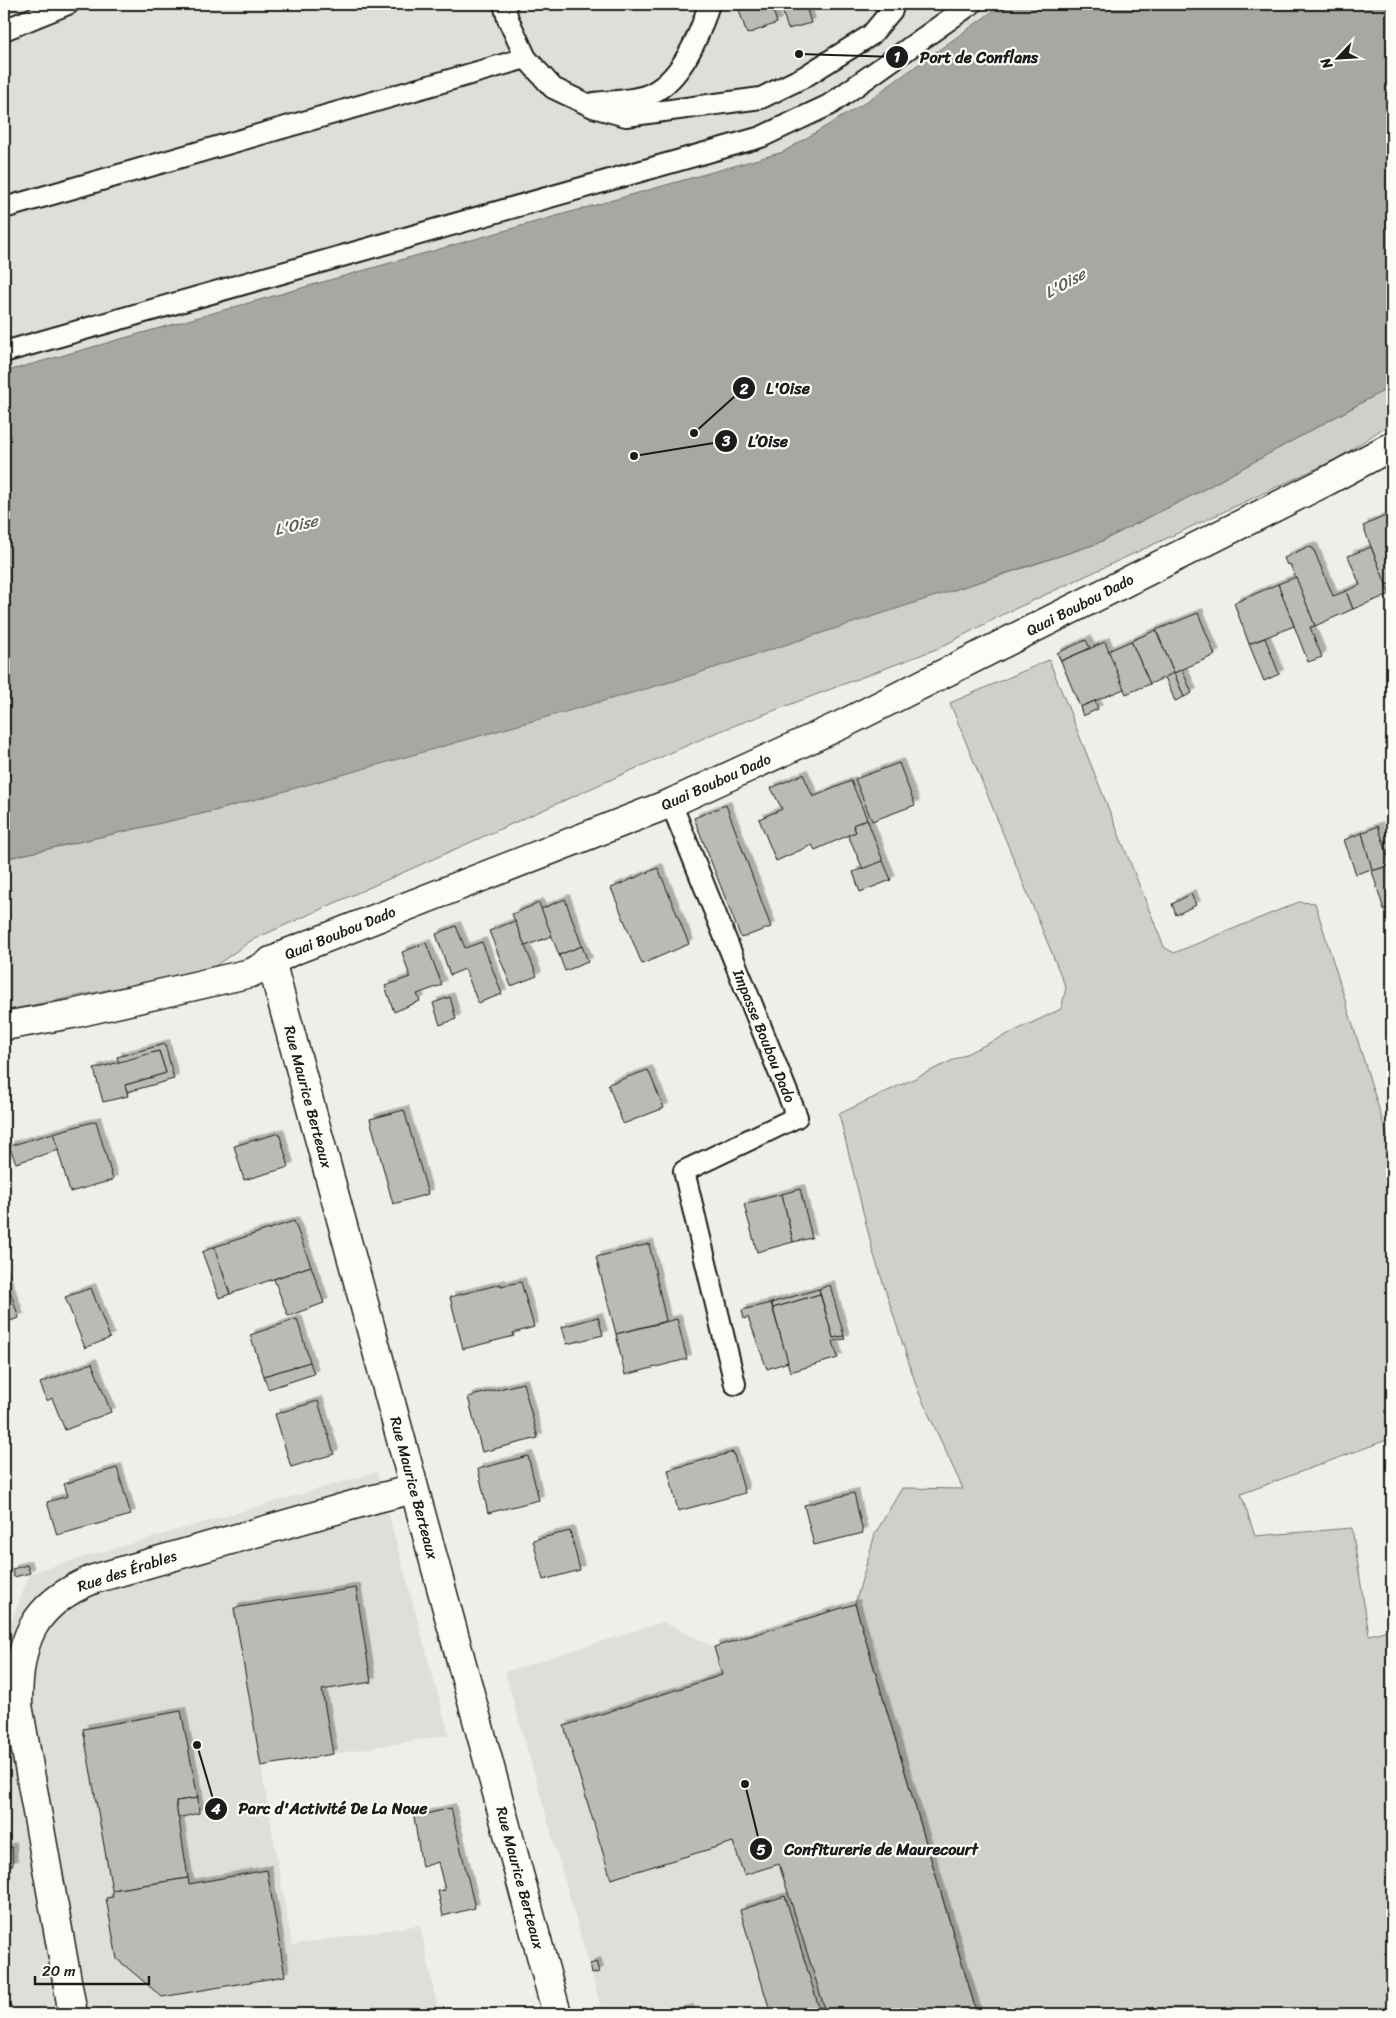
<svg xmlns="http://www.w3.org/2000/svg" width="1396" height="2018" font-family="Sriracha,sans-serif">
  <style>
    .built { fill: #e0deda }
    .green { fill: #d0cfcc; stroke: #767674 }
    .water { fill: #a8a7a3; stroke: #706f6d }
    .building { fill: #bbbab6; stroke: #1c1c1c; filter: url(#shadow) }
    .lines { fill: none; stroke-linecap: round; stroke-linejoin: round }
    .lane-casing { stroke: #1c1c1c; stroke-width: 24 }
    .street-casing { stroke: #1c1c1c; stroke-width: 31 }
    .lane { stroke: #fdfcf7; stroke-width: 20 }
    .street { stroke: #fdfcf7; stroke-width: 28 }
    .labels { text-anchor: middle; dominant-baseline: central; stroke-width: 4.5; stroke-linejoin: round; paint-order: stroke }
    .street-label { font-size: 15px; fill: #1c1c1c; stroke: #fdfcf7 }
    .water-label { font-size: 16px; font-style: italic; fill: #5b5b59; stroke: #fdfcf7 }
    .leader { fill: none; stroke: #1c1c1c; stroke-width: 2 }
    .callout-dot { fill: #1c1c1c; stroke: #fdfcf7; stroke-width: 2 }
    .mark-label { font-size: 15px; text-anchor: middle; font-weight: bold; fill: #fff }
    .callout-label { font-size: 16px; text-anchor: middle; font-weight: bold; fill: #1c1c1c; stroke: #fdfcf7; stroke-width: 4.5; stroke-linejoin: round; paint-order: stroke }
  </style>
  <defs>
    <filter id="shadow"><feDropShadow dx="4.5" dy="-4.5" stdDeviation="0" flood-color="#0004"/></filter>
  </defs>
  <rect width="100%" height="100%" fill="#f0eeea"/>
  <filter id="ink" filterUnits="userSpaceOnUse"><feTurbulence type="fractalNoise" baseFrequency=".02" numOctaves="2"/><feDisplacementMap in="SourceGraphic" scale="10" xChannelSelector="R" yChannelSelector="G"/><feConvolveMatrix kernelMatrix="1 2 1 2 8 2 1 2 1" color-interpolation-filters="sRGB"/></filter>
  <g filter="url(#ink)">
    <g class="built">
      <polygon points="4,4 1003,4 863,104 783,152 4,373"/>
      <polygon points="377,1472 449,1735 261,1766 292,1945 420,1925 439,2014 4,2014 4,1642 30,1573"/>
      <polygon points="855,1604 977,2014 603,2014 505,1672 663,1622 715,1647"/>
    </g>
    <g class="green">
      <polygon points="1392,386 1392,422 1339,458 1004,614 939,648 715,733 252,940 208,971 180,975 4,1011 4,859 218,810 999,576 1096,544 1199,492"/>
      <polygon points="1049,660 1164,947 1174,953 1299,902 1315,903 1392,1151 1392,1438 1241,1494 1255,1536 1352,1528 1369,1635 1392,1629 1392,2014 977,2014 855,1604 875,1534 902,1488 963,1489 918,1391 873,1252 839,1114 1061,1009 1066,988 950,703"/>
    </g>
    <polygon class="water" points="1003,4 1392,4 1392,386 1199,492 1096,544 674,681 218,810 4,859 4,372 783,152 863,104"/>
    <g class="building">
      <polygon points="737,4 771,4 777,23 747,34"/>
      <polygon points="780,4 805,4 811,23 788,29"/>
      <polygon points="1392,513 1392,583 1386,585 1363,526"/>
      <polygon points="1307,547 1313,548 1333,596 1346,591 1353,609 1315,626 1290,564 1287,565 1284,558"/>
      <polygon points="1371,547 1390,594 1353,609 1346,591 1360,585 1348,556"/>
      <polygon points="1296,577 1315,626 1310,627 1322,657 1308,662 1278,584"/>
      <polygon points="1392,583 1392,599 1386,585"/>
      <polygon points="1278,584 1294,626 1249,644 1234,603"/>
      <polygon points="1198,613 1215,655 1174,673 1156,630"/>
      <polygon points="1156,630 1174,673 1150,684 1131,641"/>
      <polygon points="1265,638 1279,674 1264,681 1249,644"/>
      <polygon points="1086,640 1090,648 1061,661 1057,653"/>
      <polygon points="1131,641 1150,684 1126,694 1108,651"/>
      <polygon points="1105,642 1124,689 1080,707 1061,661"/>
      <polygon points="1182,670 1192,693 1184,697 1174,673"/>
      <polygon points="1174,673 1184,697 1175,701 1165,677"/>
      <polygon points="1095,701 1098,709 1083,716 1080,707"/>
      <polygon points="899,763 915,805 872,821 855,779"/>
      <polygon points="803,774 813,797 851,781 867,819 853,825 856,832 815,850 812,845 776,861 759,819 782,809 771,788"/>
      <polygon points="726,805 771,927 741,938 694,818"/>
      <polygon points="867,819 883,861 863,869 848,835 856,832 853,825"/>
      <polygon points="1378,826 1391,865 1372,871 1362,833"/>
      <polygon points="1362,833 1372,869 1356,874 1344,840"/>
      <polygon points="883,861 891,880 860,892 853,872"/>
      <polygon points="1391,865 1392,908 1384,910 1372,871"/>
      <polygon points="658,868 689,944 642,964 611,888"/>
      <polygon points="1191,894 1196,905 1176,915 1172,904"/>
      <polygon points="565,899 582,946 559,955 541,909"/>
      <polygon points="539,903 552,936 525,946 512,914"/>
      <polygon points="515,921 537,976 511,986 489,931"/>
      <polygon points="456,926 465,948 482,942 502,994 478,1003 465,969 450,975 436,934"/>
      <polygon points="426,943 442,985 417,994 420,1001 394,1012 385,986 410,977 402,952"/>
      <polygon points="582,946 588,962 565,971 559,955"/>
      <polygon points="450,997 456,1019 440,1025 433,1003"/>
      <polygon points="165,1044 174,1079 127,1092 125,1085 166,1073 159,1051 119,1063 117,1057"/>
      <polygon points="159,1051 166,1073 125,1085 128,1096 103,1102 94,1069"/>
      <polygon points="648,1070 664,1108 623,1124 608,1084"/>
      <polygon points="404,1110 428,1194 393,1204 370,1119"/>
      <polygon points="96,1121 113,1180 70,1192 53,1133"/>
      <polygon points="53,1133 59,1150 16,1163 9,1146"/>
      <polygon points="279,1133 289,1167 244,1180 234,1146"/>
      <polygon points="800,1189 812,1238 793,1242 782,1194"/>
      <polygon points="782,1194 793,1242 757,1252 744,1204"/>
      <polygon points="294,1221 311,1266 230,1294 214,1247"/>
      <polygon points="649,1244 666,1321 616,1334 596,1257"/>
      <polygon points="214,1247 230,1294 219,1298 202,1252"/>
      <polygon points="311,1266 324,1303 288,1316 274,1279"/>
      <polygon points="4,1274 19,1318 4,1323"/>
      <polygon points="521,1282 534,1327 513,1333 514,1336 463,1349 450,1297 501,1284 501,1286"/>
      <polygon points="830,1285 844,1336 833,1338 819,1289"/>
      <polygon points="91,1288 110,1338 85,1348 65,1297"/>
      <polygon points="819,1289 820,1294 773,1308 771,1303"/>
      <polygon points="820,1294 833,1338 844,1336 845,1339 833,1341 838,1358 790,1372 773,1308"/>
      <polygon points="771,1303 788,1362 767,1369 748,1317 744,1319 742,1310"/>
      <polygon points="598,1317 603,1335 567,1344 562,1327"/>
      <polygon points="297,1319 310,1362 264,1376 250,1335"/>
      <polygon points="677,1319 687,1359 625,1375 616,1334"/>
      <polygon points="310,1362 314,1374 268,1389 264,1376"/>
      <polygon points="92,1363 111,1412 65,1430 52,1398 47,1401 40,1383"/>
      <polygon points="523,1383 538,1438 482,1452 468,1397"/>
      <polygon points="318,1401 334,1454 291,1467 275,1414"/>
      <polygon points="733,1452 745,1493 678,1511 668,1470"/>
      <polygon points="528,1456 539,1500 488,1513 478,1469"/>
      <polygon points="117,1468 131,1515 57,1535 47,1502 68,1496 64,1484"/>
      <polygon points="854,1493 863,1533 814,1545 804,1505"/>
      <polygon points="570,1531 580,1570 543,1580 533,1540"/>
      <polygon points="27,1565 30,1573 14,1577 12,1569"/>
      <polygon points="356,1588 371,1682 322,1690 333,1754 261,1766 234,1608"/>
      <polygon points="855,1604 977,2014 771,2014 740,1910 785,1896 819,2008 824,2006 779,1864 744,1875 733,1842 611,1879 564,1726 722,1675 714,1647"/>
      <polygon points="181,1711 198,1798 176,1801 188,1878 112,1890 83,1729"/>
      <polygon points="198,1798 199,1813 178,1818 176,1801"/>
      <polygon points="451,1808 475,1908 443,1916 438,1891 445,1890 438,1862 422,1867 414,1817"/>
      <polygon points="12,1847 13,1865 4,1866 4,1849"/>
      <polygon points="267,1870 285,1976 162,1997 117,1959 106,1898 113,1897 112,1890 188,1878 189,1884"/>
      <polygon points="596,1962 599,1972 592,1974 590,1964"/>
      <polygon points="689,2009 690,2014 669,2014"/>
    </g>
    <g class="lines">
      <defs>
        <g id="lane">
          <polyline points="504,4 508,19 526,58 553,88 593,107 626,116 761,98 804,77 871,35 892,10 894,4"/>
          <polyline points="4,30 68,4"/>
          <path d="M594,103C610,101 637,101 652,93C682,78 700,35 709,4"/>
          <polyline points="4,208 526,58"/>
          <polyline points="4,352 761,137 829,105 971,4"/>
          <polyline points="671,803 797,1117 684,1171 735,1384"/>
        </g>
        <g id="street">
          <polyline points="271,961 557,2014"/>
          <polyline points="4,1026 72,1014 251,973 290,952 671,803 843,724 1327,481 1392,446"/>
          <path d="M73,2014L18,1705C18,1641 32,1604 94,1579L374,1499L414,1489"/>
        </g>
      </defs>
      <use href="#lane" class="lane-casing"/>
      <use href="#street" class="street-casing"/>
      <use href="#lane" class="lane"/>
      <use href="#street" class="street"/>
    </g>
  </g>
  <g class="labels">
    <g class="street-label">
      <text transform="translate(1080 605) rotate(-27)">Quai Boubou Dado</text>
      <text transform="translate(716 782) rotate(-24)">Quai Boubou Dado</text>
      <text transform="translate(340 933) rotate(-22)">Quai Boubou Dado</text>
      <text transform="translate(764 1036) rotate(68)">Impasse Boubou Dado</text>
      <text transform="translate(308 1097) rotate(75)">Rue Maurice Berteaux</text>
      <text transform="translate(414 1488) rotate(75)">Rue Maurice Berteaux</text>
      <text transform="translate(127 1571) rotate(-18)">Rue des Érables</text>
      <text transform="translate(520 1878) rotate(75)">Rue Maurice Berteaux</text>
    </g>
    <g class="water-label">
      <text transform="translate(1065 283) rotate(-29)">L'Oise</text>
      <text transform="translate(296 525) rotate(-13)">L'Oise</text>
    </g>
  </g>
  <path class="leader" d="M799 54L897 57M694 433L744 388M634 456L726 441M197 1745L216 1809M745 1784L761 1849"/>
  <g class="callout-dot">
    <circle cx="799" cy="54" r="5"/>
    <circle cx="694" cy="433" r="5"/>
    <circle cx="634" cy="456" r="5"/>
    <circle cx="197" cy="1745" r="5"/>
    <circle cx="745" cy="1784" r="5"/>
    <circle cx="897" cy="57" r="12"/>
    <circle cx="744" cy="388" r="12"/>
    <circle cx="726" cy="441" r="12"/>
    <circle cx="216" cy="1809" r="12"/>
    <circle cx="761" cy="1849" r="12"/>
  </g>
  <g class="mark-label">
    <text x="897" y="62">1</text>
    <text x="744" y="394">2</text>
    <text x="726" y="446">3</text>
    <text x="216" y="1814">4</text>
    <text x="761" y="1855">5</text>
  </g>
  <g class="callout-label">
    <text x="979" y="63">Port de Conflans</text>
    <text x="788" y="394">L'Oise</text>
    <text x="768" y="447">L’Oise</text>
    <text x="333" y="1814">Parc d'Activité De La Noue</text>
    <text x="881" y="1855">Confiturerie de Maurecourt</text>
  </g>
  <rect width="1396" height="2018" fill="none" stroke="#fdfcf7" stroke-width="20"/>
  <rect x="10" y="10" width="1376" height="1998" fill="none" stroke="#1c1c1c" stroke-width="2" filter="url(#ink)"/>
  <g transform="translate(1338 58) rotate(245)" stroke="#fdfcf7" stroke-width="4" paint-order="stroke">
  <path d="M0-4L9 19L0 12L-9 19Z" fill="#1c1c1c"/>
  <text y="-8" font-size="14" font-weight="bold" text-anchor="middle" fill="#1c1c1c">N</text>
  </g>
  <path d="M35 1976v8h114v-8" fill="none" stroke="#1c1c1c" stroke-width="2.5"/>
  <text x="42" y="1976" font-size="15" fill="#1c1c1c" stroke="#fdfcf7" stroke-width="4" paint-order="stroke">20 m</text>
</svg>
